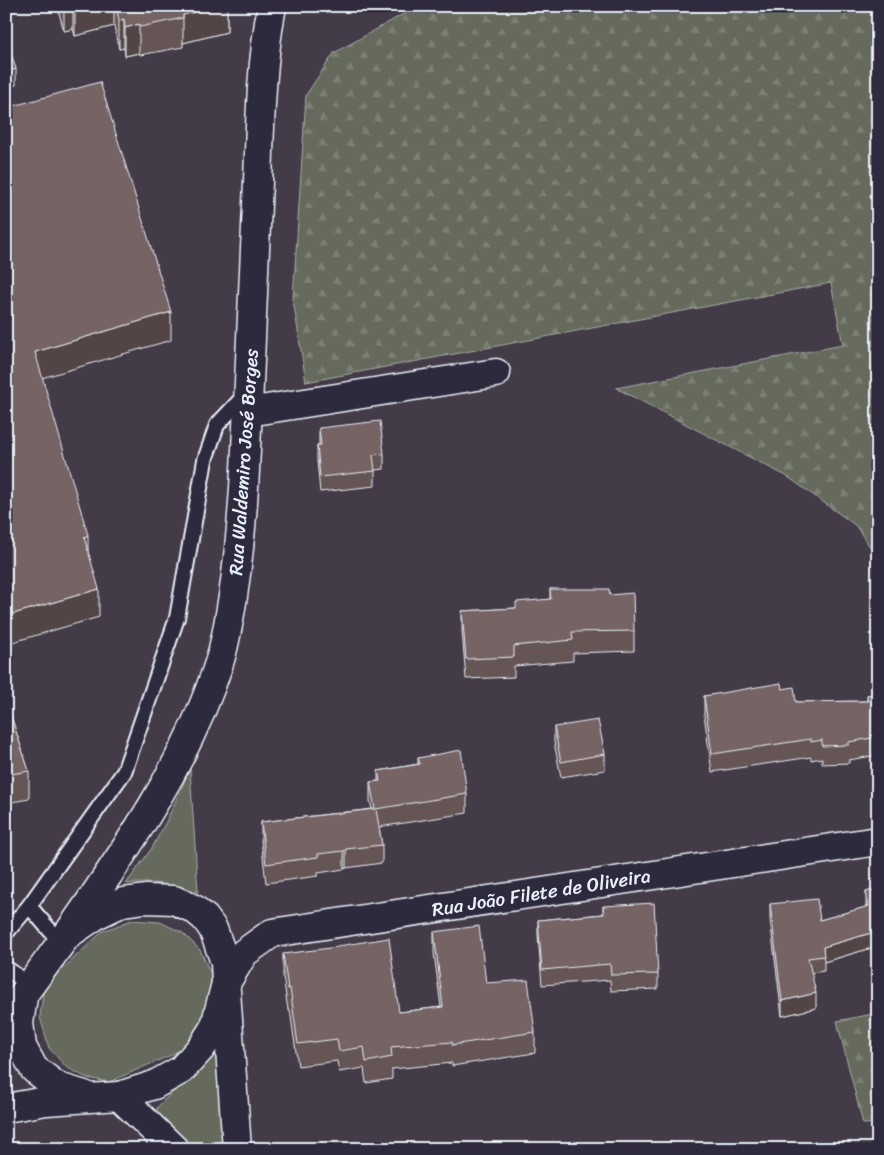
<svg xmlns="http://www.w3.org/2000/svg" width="884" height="1155" viewBox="0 0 884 1155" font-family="Sriracha,sans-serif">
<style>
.green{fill:#656a5c;stroke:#a6aeaa}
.forest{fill:url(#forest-firs);stroke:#a6aeaa}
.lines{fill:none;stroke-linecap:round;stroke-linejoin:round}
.service-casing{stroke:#e8f1f8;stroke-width:18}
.minor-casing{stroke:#e8f1f8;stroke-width:31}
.secondary-casing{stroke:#e8f1f8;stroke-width:31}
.primary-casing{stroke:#e8f1f8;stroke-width:31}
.service{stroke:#2f2a3d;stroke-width:14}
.minor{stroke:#2f2a3d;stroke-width:28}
.secondary{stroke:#2f2a3d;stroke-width:28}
.primary{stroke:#2f2a3d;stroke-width:28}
.wall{fill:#655555;stroke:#e8f1f8}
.shaded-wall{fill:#534545;stroke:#e8f1f8}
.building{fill:#766363;stroke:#e8f1f8}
.labels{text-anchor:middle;stroke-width:4;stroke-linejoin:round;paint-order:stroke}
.street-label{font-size:19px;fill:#e8f1f8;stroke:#2f2a3d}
</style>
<defs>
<pattern id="forest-firs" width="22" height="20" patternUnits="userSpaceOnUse" patternTransform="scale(1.25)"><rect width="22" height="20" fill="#656a5c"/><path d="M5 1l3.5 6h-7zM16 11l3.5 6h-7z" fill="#7b8074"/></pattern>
</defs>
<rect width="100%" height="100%" fill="#443b48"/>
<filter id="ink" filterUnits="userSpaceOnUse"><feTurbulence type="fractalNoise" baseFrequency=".02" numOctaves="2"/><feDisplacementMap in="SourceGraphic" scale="10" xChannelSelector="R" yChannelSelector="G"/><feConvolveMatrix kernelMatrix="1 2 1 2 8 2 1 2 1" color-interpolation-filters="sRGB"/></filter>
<g filter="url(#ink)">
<g class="green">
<path d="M190,769L198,892C175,884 150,881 126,884L152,848L167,820Z"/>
<polygon points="132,920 160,922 183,933 200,950 211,974 212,999 200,1030 187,1045 171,1055 109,1082 87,1078 66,1067 49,1048 40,1017 44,986 103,931"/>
<polygon points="221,1046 228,1149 185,1149 157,1115 157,1108 163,1101 206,1064"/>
</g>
<g class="forest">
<polygon points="418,6 878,6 878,558 855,525 788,477 616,388 843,345 831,283 306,382 293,299 306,95 334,53"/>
<polygon points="878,1013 878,1123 863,1124 837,1021"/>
</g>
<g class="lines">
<g class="service-casing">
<g id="service">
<polyline points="29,906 61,943"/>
<polyline points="6,933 29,906 124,772 177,618 205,460 217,425 247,393"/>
<polyline points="6,968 31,986"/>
</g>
</g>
<g class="minor-casing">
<polyline id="minor" points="248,412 496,373"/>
</g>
<g class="secondary-casing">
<g id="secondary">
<polyline points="226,991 237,1149"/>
<polyline points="119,1096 174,1149"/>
</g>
</g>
<g class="primary-casing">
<g id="primary">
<path d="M67,935C126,850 187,763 219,663C226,642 229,619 233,596C240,548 244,499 246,450C250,361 254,271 258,182C260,125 261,62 272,6"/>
<polyline points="226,983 244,953 272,933 878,841"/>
<polyline points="23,997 19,1023 22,1047 34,1069 58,1087 84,1095"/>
<polyline points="6,1018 67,935 98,914 123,902 145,899 174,900 194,909 205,918 213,929 225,962 226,983 215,1026 202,1047 181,1070 154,1085 119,1096 46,1101 6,1108"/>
</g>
</g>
<use href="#service" class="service"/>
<use href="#minor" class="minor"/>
<use href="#secondary" class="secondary"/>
<use href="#primary" class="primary"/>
</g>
<g class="wall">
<polygon points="57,6 227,6 227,32 183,43 183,47 140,55 139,53 125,56 124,48 119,49 114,26 75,36 73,29 64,31"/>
<polygon points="319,428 384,454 384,469 375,470 375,486 320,492 317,461 317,445 319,445"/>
<polygon points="550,589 610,595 634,631 634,651 573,653 573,661 514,666 514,677 466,679 462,631 462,611 516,608 550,599"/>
<polygon points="878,664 878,755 849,760 849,763 822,764 822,758 811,760 811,757 712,772 704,714 704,696 782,689 796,702 867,701 867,695 875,694 874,665"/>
<polygon points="6,701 29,771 29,799 6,803"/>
<polygon points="554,727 605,754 605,770 561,777 554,742"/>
<polygon points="418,758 467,794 467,813 379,827 382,845 382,863 346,868 344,869 318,873 318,876 266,883 261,840 261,822 372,809 370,801 370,782 378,781 378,771 418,764"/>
<polygon points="878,889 878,946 824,962 824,971 811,973 816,1008 782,1016 770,919 770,904 820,920 866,907 866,892"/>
<polygon points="603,906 658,974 658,989 611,991 610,980 542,985 538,935 538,920 603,914"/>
<polygon points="434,932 535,1032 535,1053 452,1066 452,1063 392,1069 392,1079 366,1083 364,1068 339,1072 337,1061 298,1066 290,1010 288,1010 283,976 283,954 399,1012 441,1007 434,953"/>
</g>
<g class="shaded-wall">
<polygon points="64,6 73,6 73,29 64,31"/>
<polygon points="81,6 114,6 114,26 75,36 75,8"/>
<polygon points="217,6 227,6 227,32 183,43 183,15"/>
<polygon points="124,19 124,48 119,49 119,21"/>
<polygon points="139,24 139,53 125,56 125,28"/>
<polygon points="16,69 16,85 6,87 6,72"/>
<polygon points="171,312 171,340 35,380 35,352"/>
<polygon points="88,535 88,563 84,537"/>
<polygon points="99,589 99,617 6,644 6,616"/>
<polygon points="346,849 346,868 344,869 344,851"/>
<polygon points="878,931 878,946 824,962 823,947"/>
<polygon points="816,993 816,1008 782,1016 782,1001"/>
</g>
<g class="building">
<polygon points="116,6 217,6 183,15 183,18 140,27 139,24 125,28 124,19 119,21"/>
<polygon points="6,36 16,69 6,72"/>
<polygon points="100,82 171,312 35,352 88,535 84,537 99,589 6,616 6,108"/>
<polygon points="380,421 384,454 373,455 375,471 320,477 317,445 321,445 319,428"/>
<polygon points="550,589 609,589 610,595 633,593 634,631 572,632 573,640 514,646 514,657 466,659 462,611 516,608 516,602 551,599"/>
<polygon points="878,664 878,737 849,742 849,745 822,746 822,740 811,742 811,739 712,754 704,696 781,683 782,689 794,687 796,702 868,701 867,695 876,694 874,665"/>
<polygon points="6,701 29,771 6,775"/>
<polygon points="598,720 605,754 561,762 554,727"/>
<polygon points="461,750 467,794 376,809 382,845 346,849 344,851 318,854 318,857 266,864 261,822 375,809 370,782 380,781 378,771 420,764 418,758"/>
<polygon points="878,889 878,931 823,947 824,956 808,958 816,993 782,1001 770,904 817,899 820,920 869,906 866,892"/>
<polygon points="654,903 658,974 611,975 610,964 542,970 538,920 604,914 603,906"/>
<polygon points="479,926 486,983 528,980 535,1032 452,1045 452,1042 391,1047 392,1057 366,1062 364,1047 339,1051 337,1039 298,1044 290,988 288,989 283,954 338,947 338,946 389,938 399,1012 443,1007 434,932"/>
</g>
</g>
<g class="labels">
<g class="street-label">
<text transform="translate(243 462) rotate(-86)" y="7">Rua Waldemiro José Borges</text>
<text transform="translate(541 892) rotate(-9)" y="7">Rua João Filete de Oliveira</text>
</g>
</g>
<rect width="884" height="1155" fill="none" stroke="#2f2a3d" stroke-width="25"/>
<rect x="12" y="12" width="859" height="1130" fill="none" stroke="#e8f1f8" stroke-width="2" filter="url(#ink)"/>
</svg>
